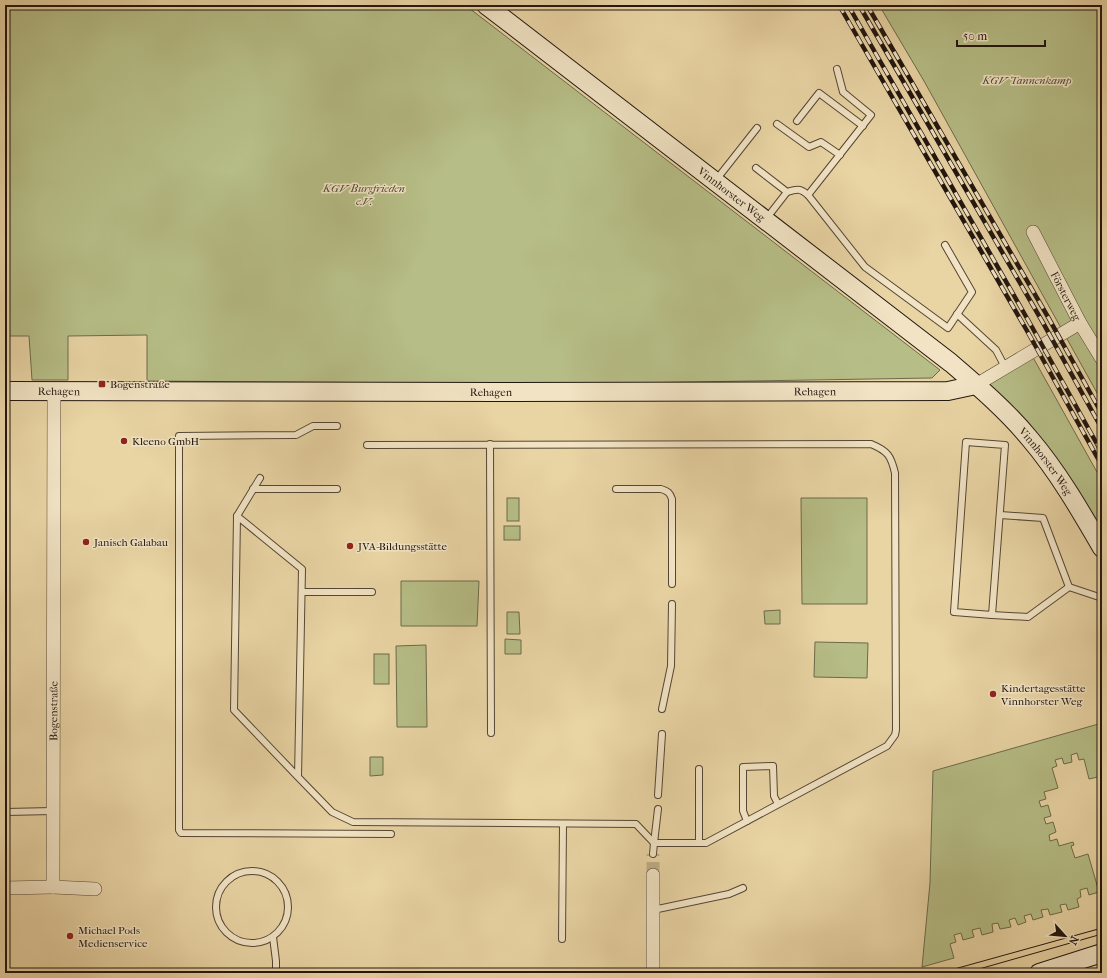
<svg xmlns="http://www.w3.org/2000/svg" width="1107" height="978" viewBox="0 0 1107 978" font-family="'IM FELL French Canon',serif">
<style>
.green{fill:#b6bd86;stroke:#6c6a4a}
.lines{fill:none;stroke-linecap:round;stroke-linejoin:round}
.street-tunnel{stroke:#c1ae86;stroke-width:13;stroke-dasharray:13 6;stroke-linecap:butt}
.lane-casing{stroke:#544634;stroke-width:8}
.street-casing{stroke:#544634;stroke-width:14}
.secondary-casing{stroke:#22160f;stroke-width:20}
.lane{stroke:#f1e3c4;stroke-width:6}
.street{stroke:#f1e3c4;stroke-width:13}
.secondary{stroke:#f1e3c4;stroke-width:18}
.tram{stroke:#22160f;stroke-width:1}
.rail-casing{stroke:#22160f;stroke-width:4.5}
.rail{stroke:#f1e3c4;stroke-width:3;stroke-dasharray:9;stroke-linecap:butt}
.poi-dot{fill:#8f2418;stroke:#f1e3c4;stroke-width:1.5}
.labels{text-anchor:middle;stroke-width:3;stroke-linejoin:round;paint-order:stroke}
.park-label{font-size:11px;font-style:italic;fill:#4e4833;stroke:#f1e3c4}
.street-label{font-size:11px;fill:#22160f;stroke:#f1e3c4}
.poi-label{font-size:11px;fill:#22160f;stroke:#f1e3c4;text-anchor:start}
</style>
<rect width="100%" height="100%" fill="#e9d4a4"/>
<filter id="stains"><feTurbulence type="fractalNoise" baseFrequency=".005" numOctaves="4"/><feColorMatrix values="0 0 0 0 .2 0 0 0 0 .09 0 0 0 0 .02 0 0 0 .5 -.17"/></filter>
<radialGradient id="worn" r=".72"><stop offset=".6" stop-color="#630" stop-opacity="0"/><stop offset="1" stop-color="#630" stop-opacity=".3"/></radialGradient>
<g class="green">
<polygon points="5,5 465,5 940,370 932,378 569,384 147,381 147,335 68,336 68,380 32,380 29,336 5,336"/>
<polygon points="879,5 1102,5 1102,402 924,81"/>
<polygon points="1030,352 1102,481 1102,548 1089,525 976,385"/>
<rect x="507" y="498" width="12" height="23"/>
<polygon points="867,498 867,604 802,604 801,498"/>
<rect x="504" y="526" width="16" height="14"/>
<polygon points="401,581 479,581 477,626 401,626"/>
<polygon points="780,610 780,624 765,624 764,611"/>
<polygon points="507,612 519,612 520,634 507,634"/>
<polygon points="505,639 521,640 521,654 505,654"/>
<polygon points="815,642 868,643 867,678 814,677"/>
<polygon points="426,645 427,727 397,727 396,646"/>
<rect x="374" y="654" width="15" height="30"/>
<polygon points="1102,723 1102,776 1089,779 1084,759 1079,760 1077,753 1071,755 1072,762 1064,764 1062,758 1055,760 1057,766 1052,768 1058,788 1044,792 1046,799 1039,801 1041,807 1048,805 1051,816 1044,818 1046,824 1053,822 1056,832 1049,835 1050,841 1057,839 1059,846 1073,842 1074,845 1071,846 1075,858 1088,854 1099,892 1089,895 1087,888 1080,890 1081,897 1077,899 1079,907 1068,910 1066,904 1060,905 1062,912 1050,915 1048,909 1041,910 1043,917 1033,920 1031,914 1024,916 1026,922 1018,925 1015,918 1009,920 1011,927 1000,929 998,923 992,924 993,932 982,935 980,928 972,930 974,937 963,940 961,933 954,935 956,942 950,944 954,958 922,967 930,883 933,771"/>
<polygon points="370,757 383,757 383,775 370,776"/>
</g>
<g class="lines">
<polyline class="street-tunnel" points="653,875 653,854"/>
<g class="lane-casing">
<g id="lane">
<polyline points="797,121 819,93 863,126"/>
<polyline points="777,124 809,147 821,142 840,155"/>
<polyline points="756,168 787,192 766,219"/>
<polyline points="716,180 757,128"/>
<path d="M787,192C797,189 800,188 808,195L865,267L948,328L972,292L945,245"/>
<polyline points="808,195 871,115 843,92 837,69"/>
<polyline points="957,314 996,350 1005,367"/>
<polyline points="337,426 313,426 296,435 179,436 179,830 181,833 391,834"/>
<polygon points="966,442 1005,445 992,615 954,612"/>
<polyline points="490,444 491,733"/>
<path d="M367,445L871,444C888,451 891,456 895,473L896,730L895,735L887,746L706,843H654L653,854"/>
<polyline points="253,489 337,489"/>
<path d="M616,489H661C668,491 670,493 672,499V584"/>
<polyline points="1000,515 1043,518 1069,587"/>
<polyline points="237,516 260,478"/>
<polyline points="1069,587 1102,598"/>
<polyline points="302,592 372,592"/>
<polyline points="992,615 1028,617 1069,587"/>
<polyline points="662,709 671,666 672,604"/>
<polyline points="5,766 6,812 53,811"/>
<polyline points="298,777 234,710 237,516 302,569 298,777 332,812 353,822 636,824 654,843"/>
<polyline points="658,795 662,734"/>
<polyline points="747,821 743,811 743,767 773,766 774,796 778,804"/>
<polyline points="654,843 658,809"/>
<polyline points="699,843 699,769"/>
<circle cx="252" cy="907" r="36"/>
<polyline points="653,910 729,894 743,888"/>
<polyline points="273,937 276,961 276,973"/>
<polyline points="562,939 563,824"/>
</g>
</g>
<g class="street-casing">
<g id="street">
<path id="s1" d="M1033,232L1080,323L1102,359"/>
<polyline points="976,385 1080,323"/>
<polyline points="653,875 653,973"/>
<polyline points="53,887 95,889"/>
<path id="s2" d="M5,888L53,887L54,391"/>
</g>
</g>
<g class="secondary-casing">
<g id="secondary">
<path id="s3" d="M486,5L951,363C979,387 1007,411 1030,439C1058,472 1080,510 1102,548"/>
<path id="s4" d="M5,391L501,392L948,391L976,385"/>
<polyline points="1039,973 1102,953"/>
</g>
</g>
<use href="#lane" class="lane"/>
<use href="#street" class="street"/>
<use href="#secondary" class="secondary"/>
<g class="tram">
<polyline points="940,973 1102,928"/>
<polyline points="965,973 1102,934"/>
</g>
<g class="rail-casing">
<g id="rail">
<polyline points="839,5 1026,329 1102,466"/>
<polyline points="848,5 1032,327 1102,453"/>
<polyline points="859,5 1042,321 1102,429"/>
<polyline points="867,5 1048,317 1102,414"/>
</g>
</g>
<use href="#rail" class="rail"/>
</g>
<g class="poi-dot">
<rect x="98" y="380" width="8" height="8" rx="2"/>
<circle cx="124" cy="441" r="4"/>
<circle cx="86" cy="542" r="4"/>
<circle cx="350" cy="546" r="4"/>
<circle cx="993" cy="694" r="4"/>
<circle cx="70" cy="936" r="4"/>
</g>
<g class="labels">
<g class="park-label">
<text x="1027" y="84">KGV Tannenkamp</text>
<text x="364" y="192">KGV Burgfrieden<tspan x="364" dy="13">e.V.</tspan></text>
</g>
<g class="street-label">
<text dy="4" stroke="none"><textPath href="#s3" startOffset="310">Vinnhorster Weg</textPath></text>
<text dy="4" stroke="none"><textPath href="#s1" startOffset="72">Försterweg</textPath></text>
<text dy="4" stroke="none"><textPath href="#s4" startOffset="54">Rehagen</textPath></text>
<text dy="4" stroke="none"><textPath href="#s4" startOffset="486">Rehagen</textPath></text>
<text dy="4" stroke="none"><textPath href="#s4" startOffset="810">Rehagen</textPath></text>
<text dy="4" stroke="none"><textPath href="#s3" startOffset="724">Vinnhorster Weg</textPath></text>
<text dy="4" stroke="none"><textPath href="#s2" startOffset="224">Bogenstraße</textPath></text>
</g>
<g class="poi-label">
<text x="110" y="388">Bogenstraße</text>
<text x="132" y="445">Kleeno GmbH</text>
<text x="94" y="546">Janisch Galabau</text>
<text x="358" y="550">JVA-Bildungsstätte</text>
<text x="1001" y="692">Kindertagesstätte<tspan x="1001" dy="13">Vinnhorster Weg</tspan></text>
<text x="78" y="934">Michael Pods<tspan x="78" dy="13">Medienservice</tspan></text>
</g>
</g>
<rect width="1107" height="978" fill="none" stroke="#e9d4a4" stroke-width="20"/>
<rect x="6" y="6" width="1095" height="966" fill="none" stroke="#22160f" stroke-width="2"/>
<rect x="10" y="10" width="1087" height="958" fill="none" stroke="#22160f"/>
<g transform="translate(1065 936) rotate(117)" stroke="#f1e3c4" stroke-width="3" paint-order="stroke">
<path d="M0-3L7 15L0 10L-7 15Z" fill="#22160f"/>
<text y="-6" font-size="11" font-weight="bold" text-anchor="middle" fill="#22160f">N</text>
</g>
<path d="M957 40v6h88v-6" fill="none" stroke="#22160f" stroke-width="2"/>
<text x="963" y="40" font-size="12" fill="#22160f" stroke="#f1e3c4" stroke-width="3" paint-order="stroke">50 m</text>
<rect width="100%" height="100%" filter="url(#stains)"/>
<rect width="100%" height="100%" fill="url(#worn)"/>
</svg>
